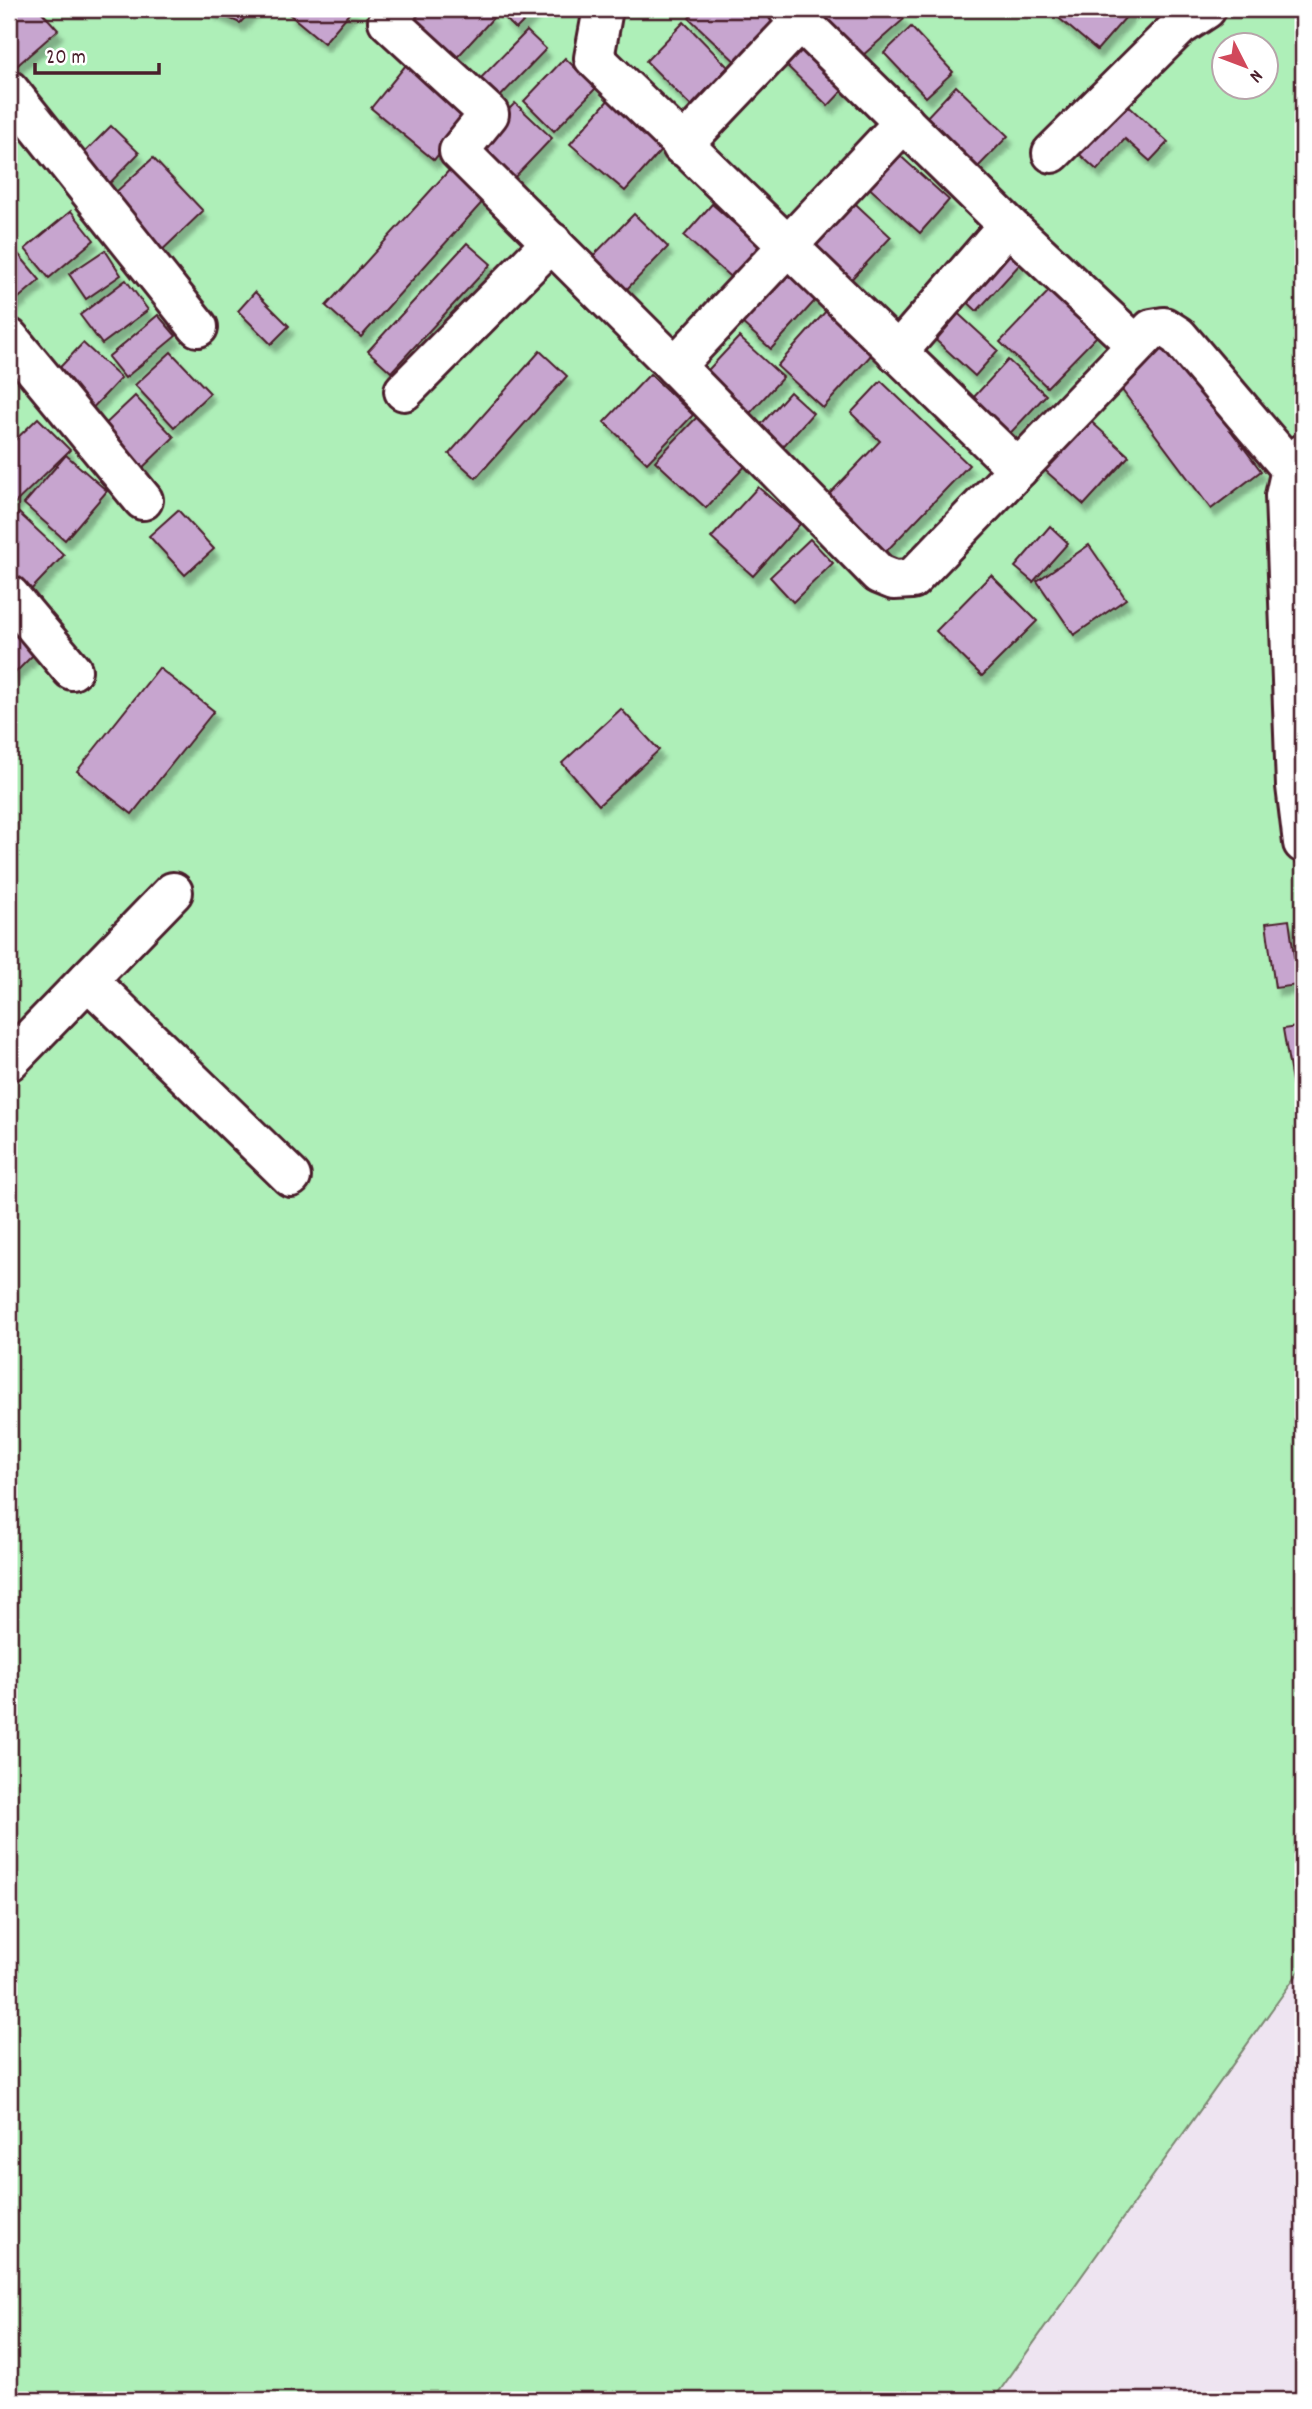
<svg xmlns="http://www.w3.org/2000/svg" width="1312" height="2409" viewBox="0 0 1312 2409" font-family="Dekko,sans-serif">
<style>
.green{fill:#aeefb8;stroke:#7c8772;stroke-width:2;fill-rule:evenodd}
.building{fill:#c7a5cf;stroke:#4a1f2b;stroke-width:2;filter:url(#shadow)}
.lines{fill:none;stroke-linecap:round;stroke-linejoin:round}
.minor-casing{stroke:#4a1f2b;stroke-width:44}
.minor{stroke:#fff;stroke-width:38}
</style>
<defs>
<filter id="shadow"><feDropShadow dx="4.5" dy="8" stdDeviation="2" flood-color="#0004"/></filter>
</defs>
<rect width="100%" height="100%" fill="#eee4f1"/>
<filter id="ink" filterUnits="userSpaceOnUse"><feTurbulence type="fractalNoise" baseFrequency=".0143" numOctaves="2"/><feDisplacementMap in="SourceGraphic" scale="14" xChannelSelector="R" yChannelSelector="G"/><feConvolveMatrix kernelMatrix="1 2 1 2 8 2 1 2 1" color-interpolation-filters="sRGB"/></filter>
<g filter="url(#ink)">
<path class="green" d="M9,9H1303V1966L993,2400H9ZM1224,46H1266V88H1224Z"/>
<g class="building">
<polygon points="9,9 39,9 58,30 12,70 9,66"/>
<polygon points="211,9 253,9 240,23 210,10"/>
<polygon points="293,9 353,9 324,43 289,14"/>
<polygon points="421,9 483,9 493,18 451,64 407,24"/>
<polygon points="510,9 536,9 516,29 503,16"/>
<polygon points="698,9 780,9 787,15 739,65 689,18"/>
<polygon points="805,9 894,9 904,19 854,63"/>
<polygon points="1048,9 1133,9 1097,50"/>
<polygon points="684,22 728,67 691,106 646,61"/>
<polygon points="911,27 953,72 926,97 884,53"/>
<polygon points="527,31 546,49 494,103 475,84"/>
<polygon points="794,37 846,87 828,106 776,55"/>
<polygon points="565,58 596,88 554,131 524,101"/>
<polygon points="410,60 473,112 434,160 371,108"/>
<polygon points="956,86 1008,136 975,170 924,120"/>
<polygon points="610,98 665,146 625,191 570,144"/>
<polygon points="1123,101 1168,142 1150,161 1125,139 1097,170 1077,152"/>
<polygon points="515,103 552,138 511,181 474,146"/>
<polygon points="111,126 139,153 102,191 73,164"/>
<polygon points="896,152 949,200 920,233 866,185"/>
<polygon points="153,158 203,211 155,257 104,203"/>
<polygon points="452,167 486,198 361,337 326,306"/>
<polygon points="844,193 891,237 844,287 797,243"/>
<polygon points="712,204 764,250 736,282 684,236"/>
<polygon points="71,211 94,240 49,278 25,249"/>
<polygon points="634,214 668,247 620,296 586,263"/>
<polygon points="9,243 40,280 9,306"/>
<polygon points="467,243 491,264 391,372 368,351"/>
<polygon points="1005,248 1021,263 977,311 961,296"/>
<polygon points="105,250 121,275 86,299 69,274"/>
<polygon points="781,256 822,293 771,349 730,312"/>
<polygon points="126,280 148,310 102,344 80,315"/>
<polygon points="1050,290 1097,336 1047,387 1000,342"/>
<polygon points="255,292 289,326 271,344 238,311"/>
<polygon points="951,307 998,350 975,376 927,332"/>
<polygon points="826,311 873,353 823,408 777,366"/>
<polygon points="158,315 176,336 125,378 108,357"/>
<polygon points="739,337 783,377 741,423 697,382"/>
<polygon points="1163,340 1261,471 1211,509 1113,378"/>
<polygon points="83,343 121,378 86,415 49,379"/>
<polygon points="540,351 567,376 476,478 449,454"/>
<polygon points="171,352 210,393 174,427 135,385"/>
<polygon points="1008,360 1046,395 999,445 962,410"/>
<polygon points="650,374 693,415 647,463 604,422"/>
<polygon points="881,381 969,465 877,561 819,505 880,441 851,413"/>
<polygon points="790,392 813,413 771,460 748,439"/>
<polygon points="135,396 174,437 137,473 97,432"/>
<polygon points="699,415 749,462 706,508 655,461"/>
<polygon points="1085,416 1129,456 1084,505 1039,465"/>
<polygon points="38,418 70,450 9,509 9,446"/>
<polygon points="66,455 107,491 65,540 24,504"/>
<polygon points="758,487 800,524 753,576 711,538"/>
<polygon points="178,510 214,549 185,575 149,536"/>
<polygon points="19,513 64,555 26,595 9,580 9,524"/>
<polygon points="1050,526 1068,543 1033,582 1015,567"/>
<polygon points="810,539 833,563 793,602 770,577"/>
<polygon points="1089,545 1126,599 1074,635 1037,581"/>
<polygon points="991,575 1037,621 982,676 936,631"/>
<polygon points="17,634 35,653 9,679 9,642"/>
<polygon points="159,668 214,711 132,814 77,771"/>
<polygon points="621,709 659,750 599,805 562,763"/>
<polygon points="1289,920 1298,985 1275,988 1266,923"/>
<polygon points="1303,1026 1303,1103 1296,1104 1283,1029"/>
</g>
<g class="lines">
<g class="minor-casing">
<g id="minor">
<polyline points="398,9 388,21 489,114 459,151 675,366"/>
<polyline points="603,9 594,58 1018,469 1152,329 1164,327 1178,336 1291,469"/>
<polyline points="788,9 1008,225 1136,345"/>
<polyline points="9,90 198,327"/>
<polyline points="904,122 675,366 879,574 894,580 912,579 1018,469"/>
<polyline points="682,146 801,21"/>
<polyline points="1052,153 1180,26 1206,9"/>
<polyline points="9,338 143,500"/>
<polyline points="897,353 1008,225"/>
<polyline points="404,391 552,242"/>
<polyline points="1303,454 1291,469 1285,496 1296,786 1303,843"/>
<polyline points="9,595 72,670"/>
<polyline points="88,980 291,1177"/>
<polyline points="9,1061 173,892"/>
</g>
</g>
<use href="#minor" class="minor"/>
</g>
</g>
<rect width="1312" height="2409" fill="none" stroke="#fff" stroke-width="35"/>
<rect x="18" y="18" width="1277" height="2374" fill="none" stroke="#4a1f2b" stroke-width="2.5" filter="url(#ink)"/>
<g transform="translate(1245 66) rotate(132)"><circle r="33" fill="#ffffff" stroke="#b7a5aa" stroke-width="2"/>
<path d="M0-5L12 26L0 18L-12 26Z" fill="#d1495b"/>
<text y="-10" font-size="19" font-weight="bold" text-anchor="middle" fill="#4a1f2b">N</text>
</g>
<path d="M35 63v10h124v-10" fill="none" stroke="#4a1f2b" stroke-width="3.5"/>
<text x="46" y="63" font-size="21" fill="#4a1f2b" stroke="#ffffff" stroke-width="5" paint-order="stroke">20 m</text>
</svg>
